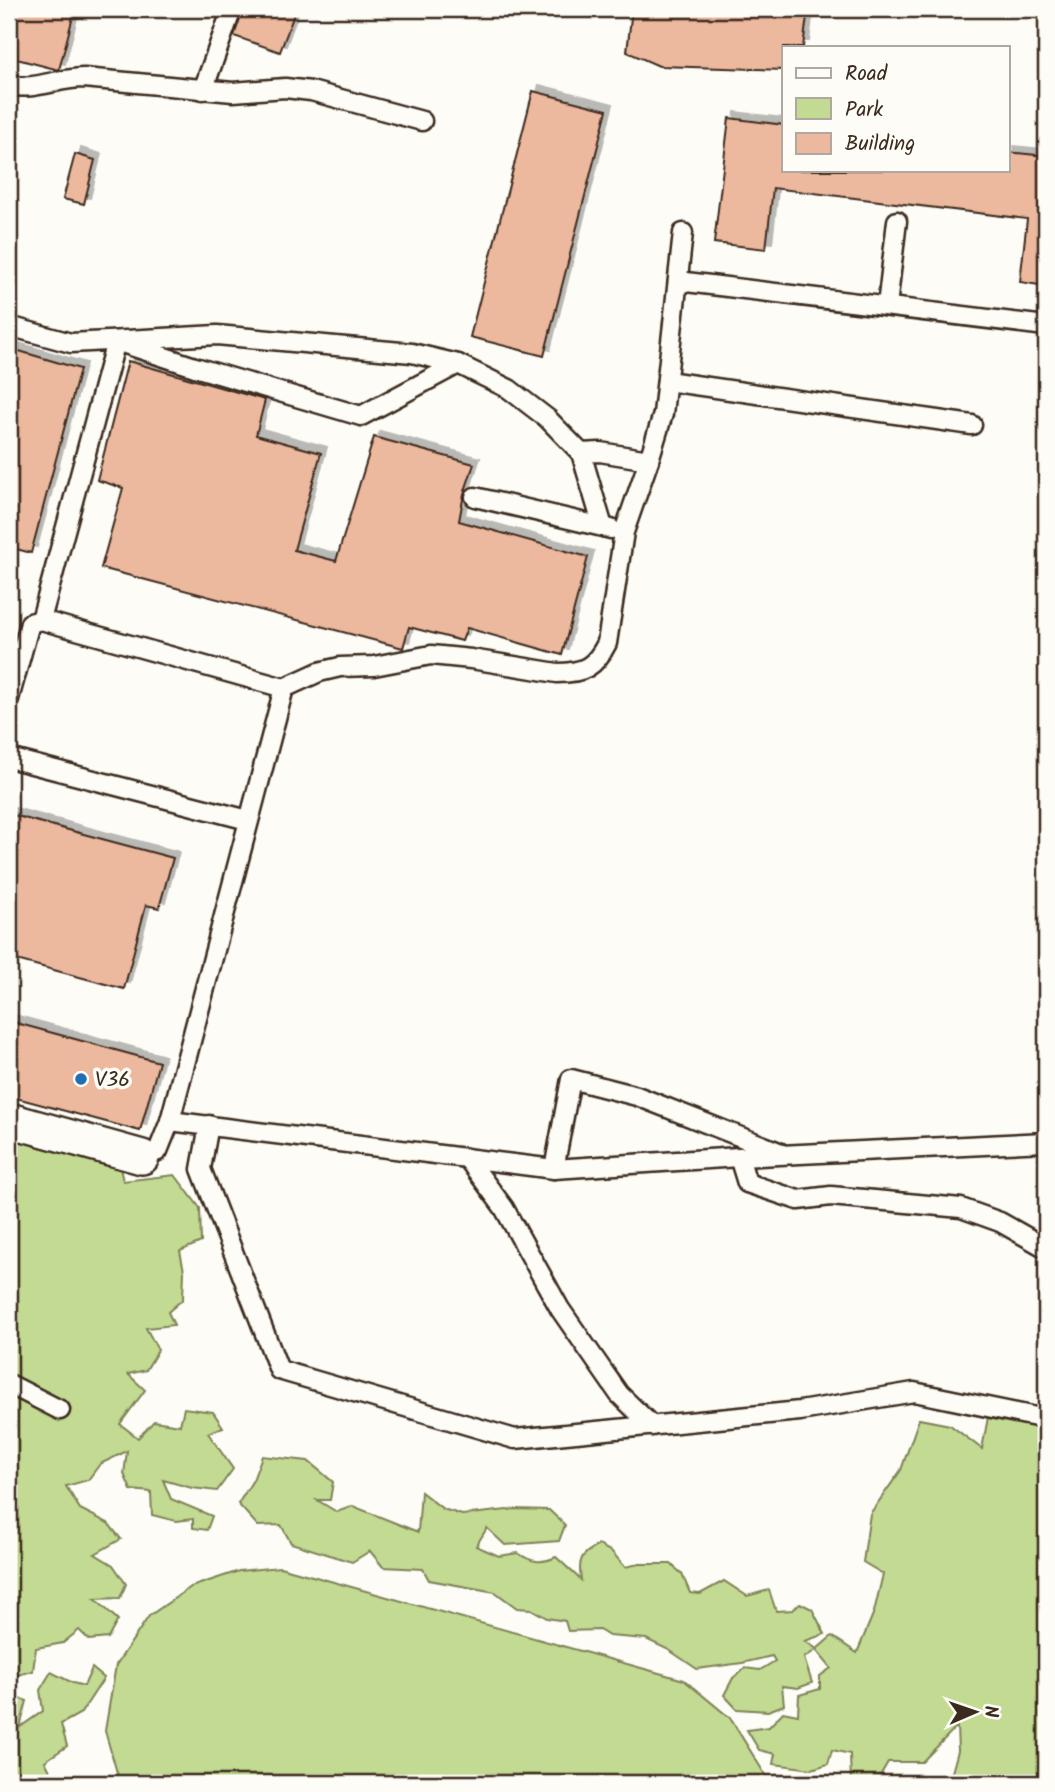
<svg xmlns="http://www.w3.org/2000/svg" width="1055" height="1792" viewBox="0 0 1055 1792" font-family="Kalam,sans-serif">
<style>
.green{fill:#c2da91;stroke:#7e8258;stroke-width:2}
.building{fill:#ecb89e;stroke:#3b2a1e;stroke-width:2;filter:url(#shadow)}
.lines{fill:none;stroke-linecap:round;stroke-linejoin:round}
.service-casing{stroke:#3b2a1e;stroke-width:23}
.minor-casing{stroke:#3b2a1e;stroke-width:38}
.service{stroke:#fdfcf7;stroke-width:18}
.minor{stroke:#fdfcf7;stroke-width:33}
.poi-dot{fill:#1f6fb2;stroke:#fdfcf7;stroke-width:2.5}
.labels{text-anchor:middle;stroke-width:7;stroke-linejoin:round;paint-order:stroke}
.poi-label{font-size:21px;fill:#3b2a1e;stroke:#fdfcf7;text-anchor:start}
</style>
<defs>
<filter id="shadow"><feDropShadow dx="6" dy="-6" stdDeviation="0" flood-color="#0004"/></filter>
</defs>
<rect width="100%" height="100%" fill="#fdfcf7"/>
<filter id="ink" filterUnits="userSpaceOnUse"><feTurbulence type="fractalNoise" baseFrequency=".0143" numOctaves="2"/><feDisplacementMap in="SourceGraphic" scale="14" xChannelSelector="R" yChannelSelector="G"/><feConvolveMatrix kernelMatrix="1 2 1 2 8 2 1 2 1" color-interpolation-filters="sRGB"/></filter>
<g filter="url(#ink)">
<g class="green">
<polygon points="9,1126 119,1164 123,1181 175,1175 200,1208 201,1242 180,1251 184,1271 183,1299 168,1312 174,1325 146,1328 158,1350 146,1370 128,1374 145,1390 120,1424 138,1438 154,1421 180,1425 184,1408 213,1412 223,1427 208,1433 233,1469 217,1491 192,1488 163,1480 171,1499 212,1516 207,1530 193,1528 193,1519 176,1521 152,1515 151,1492 131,1490 124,1474 127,1451 100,1464 88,1480 66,1486 80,1509 108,1523 121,1539 95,1554 113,1565 126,1584 120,1598 95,1599 118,1620 108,1638 89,1640 79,1630 63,1643 36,1648 33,1671 17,1675 9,1664"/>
<path d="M989,1412L1046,1425V1783H949L958,1751L957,1726L922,1762H888L877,1781L851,1783L850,1754L832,1750L828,1764L812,1769L773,1764L775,1754L759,1750L747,1730L769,1727L783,1712L798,1715L799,1695L820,1689V1676L831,1668L816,1650L804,1658L812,1683L798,1688L782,1686L784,1705L768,1711L737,1709L724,1695L733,1678L745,1668L760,1670L775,1661L772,1656L742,1663L697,1669L669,1650L646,1639L609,1636L599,1630L568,1631L565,1621L547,1618L531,1609L517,1608L495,1592L429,1580L423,1569L383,1567L370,1551L352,1562L291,1543L281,1525L258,1526L238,1504L253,1480L262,1456L308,1461L333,1482L330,1500H317L337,1512L353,1506L418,1532L421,1492L443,1509L462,1515L516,1509L549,1510L565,1525L559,1541L505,1545L487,1528L476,1546L499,1556L518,1553C531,1562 541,1564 556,1557L581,1580C578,1561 580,1554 599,1545L612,1552L625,1567L639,1564H671L682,1574L690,1593L700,1594L724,1581L747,1596L769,1590L776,1611L793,1610L800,1603L812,1609L825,1634L805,1641L817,1649L832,1636L857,1653L874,1612L883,1574L863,1562L870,1514L901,1470L919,1419L950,1425L982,1449Z"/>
<polygon points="280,1567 684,1680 730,1718 766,1776 805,1774 817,1783 120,1783 105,1731 116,1665 149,1616 191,1587 239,1571"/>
<polygon points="92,1668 104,1678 81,1713 61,1724 67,1746 45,1761 53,1777 52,1783 9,1783 9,1695 27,1701 20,1727 43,1711 40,1690 51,1672 73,1683 84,1686"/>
</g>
<g class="building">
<polygon points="9,9 75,9 59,70 9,57"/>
<polygon points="243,9 296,9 280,52 234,36"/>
<polygon points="632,9 808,9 803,47 784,47 784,70 659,66 627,52"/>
<polygon points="533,91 607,110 544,356 470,337"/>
<polygon points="729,118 784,125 784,170 1008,170 1008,152 1046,156 1046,286 1020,282 1027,219 773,188 766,249 714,243"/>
<polygon points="75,154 95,160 84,204 63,199"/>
<polygon points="9,348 80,369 31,553 9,547"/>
<polygon points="128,361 265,400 256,435 321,453 294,550 336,561 374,437 474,464 464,494 459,521 588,557 562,655 467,628 462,641 409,627 403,648 101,568 123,488 97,480"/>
<polygon points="9,814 173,858 159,908 146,905 124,989 9,958"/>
<polygon points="9,1021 159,1062 140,1131 9,1096"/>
</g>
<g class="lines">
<g class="service-casing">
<g id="service">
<path d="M9,85C33,91 58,78 84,78L233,92L285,88L311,91L422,121"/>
<polyline points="203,90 232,9"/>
<polyline points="678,281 1046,326"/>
<polyline points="887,306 897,221"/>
<polyline points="9,326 71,343 217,335 412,353 458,364 509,389 548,419 581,453 600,452 649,460 663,414 683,233"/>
<path d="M458,364L361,416L195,367L116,341L41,620L284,688L319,672L340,667L374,666L431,655L471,659L557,673C584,673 595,667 607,643L624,532L649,460"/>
<polyline points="667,381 972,425"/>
<polyline points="581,453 603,527 611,529"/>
<polyline points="475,497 603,527"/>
<polyline points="9,699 30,623 41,620"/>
<polyline points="9,758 248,820"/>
<polyline points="170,1121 554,1169 739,1157 1046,1142"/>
<polyline points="209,1125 201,1169 279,1370 515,1439 800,1411 914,1392 1046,1419"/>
<polyline points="142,1157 158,1151 170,1121 284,688"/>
<polyline points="739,1157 747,1183 798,1200 831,1196 961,1208 1000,1222 1046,1248"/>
<polyline points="467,1158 504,1208 560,1309 619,1394 652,1426"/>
<polyline points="554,1169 571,1079 637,1096 779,1152"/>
<polyline points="9,1384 60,1410"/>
</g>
</g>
<g class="minor-casing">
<polyline id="minor" points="9,1120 142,1157"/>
</g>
<use href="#service" class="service"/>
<use href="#minor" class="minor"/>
</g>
</g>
<circle class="poi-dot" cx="81" cy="1079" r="7"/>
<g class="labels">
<g class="poi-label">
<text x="95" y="1086">V36</text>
</g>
</g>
<rect width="1055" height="1792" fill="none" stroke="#fdfcf7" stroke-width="35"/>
<rect x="18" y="18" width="1020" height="1757" fill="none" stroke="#3b2a1e" stroke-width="2.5" filter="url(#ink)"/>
<rect x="782" y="46" width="228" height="126" fill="#fdfcf7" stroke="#afa8a0" stroke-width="2"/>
<rect x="796" y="68" width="35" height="10" fill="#fdfcf7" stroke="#afa8a0" stroke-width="2"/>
<text x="845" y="80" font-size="21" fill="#3b2a1e">Road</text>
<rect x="796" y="98" width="35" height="21" fill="#c2da91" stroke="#afa8a0" stroke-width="2"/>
<text x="845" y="116" font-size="21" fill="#3b2a1e">Park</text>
<rect x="796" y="133" width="35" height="21" fill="#ecb89e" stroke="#afa8a0" stroke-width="2"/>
<text x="845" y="150" font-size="21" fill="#3b2a1e">Building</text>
<g transform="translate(975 1712) rotate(88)" stroke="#fdfcf7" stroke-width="5" paint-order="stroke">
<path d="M0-5L12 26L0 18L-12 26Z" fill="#3b2a1e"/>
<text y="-10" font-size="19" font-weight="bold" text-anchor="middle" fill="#3b2a1e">N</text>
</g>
</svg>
